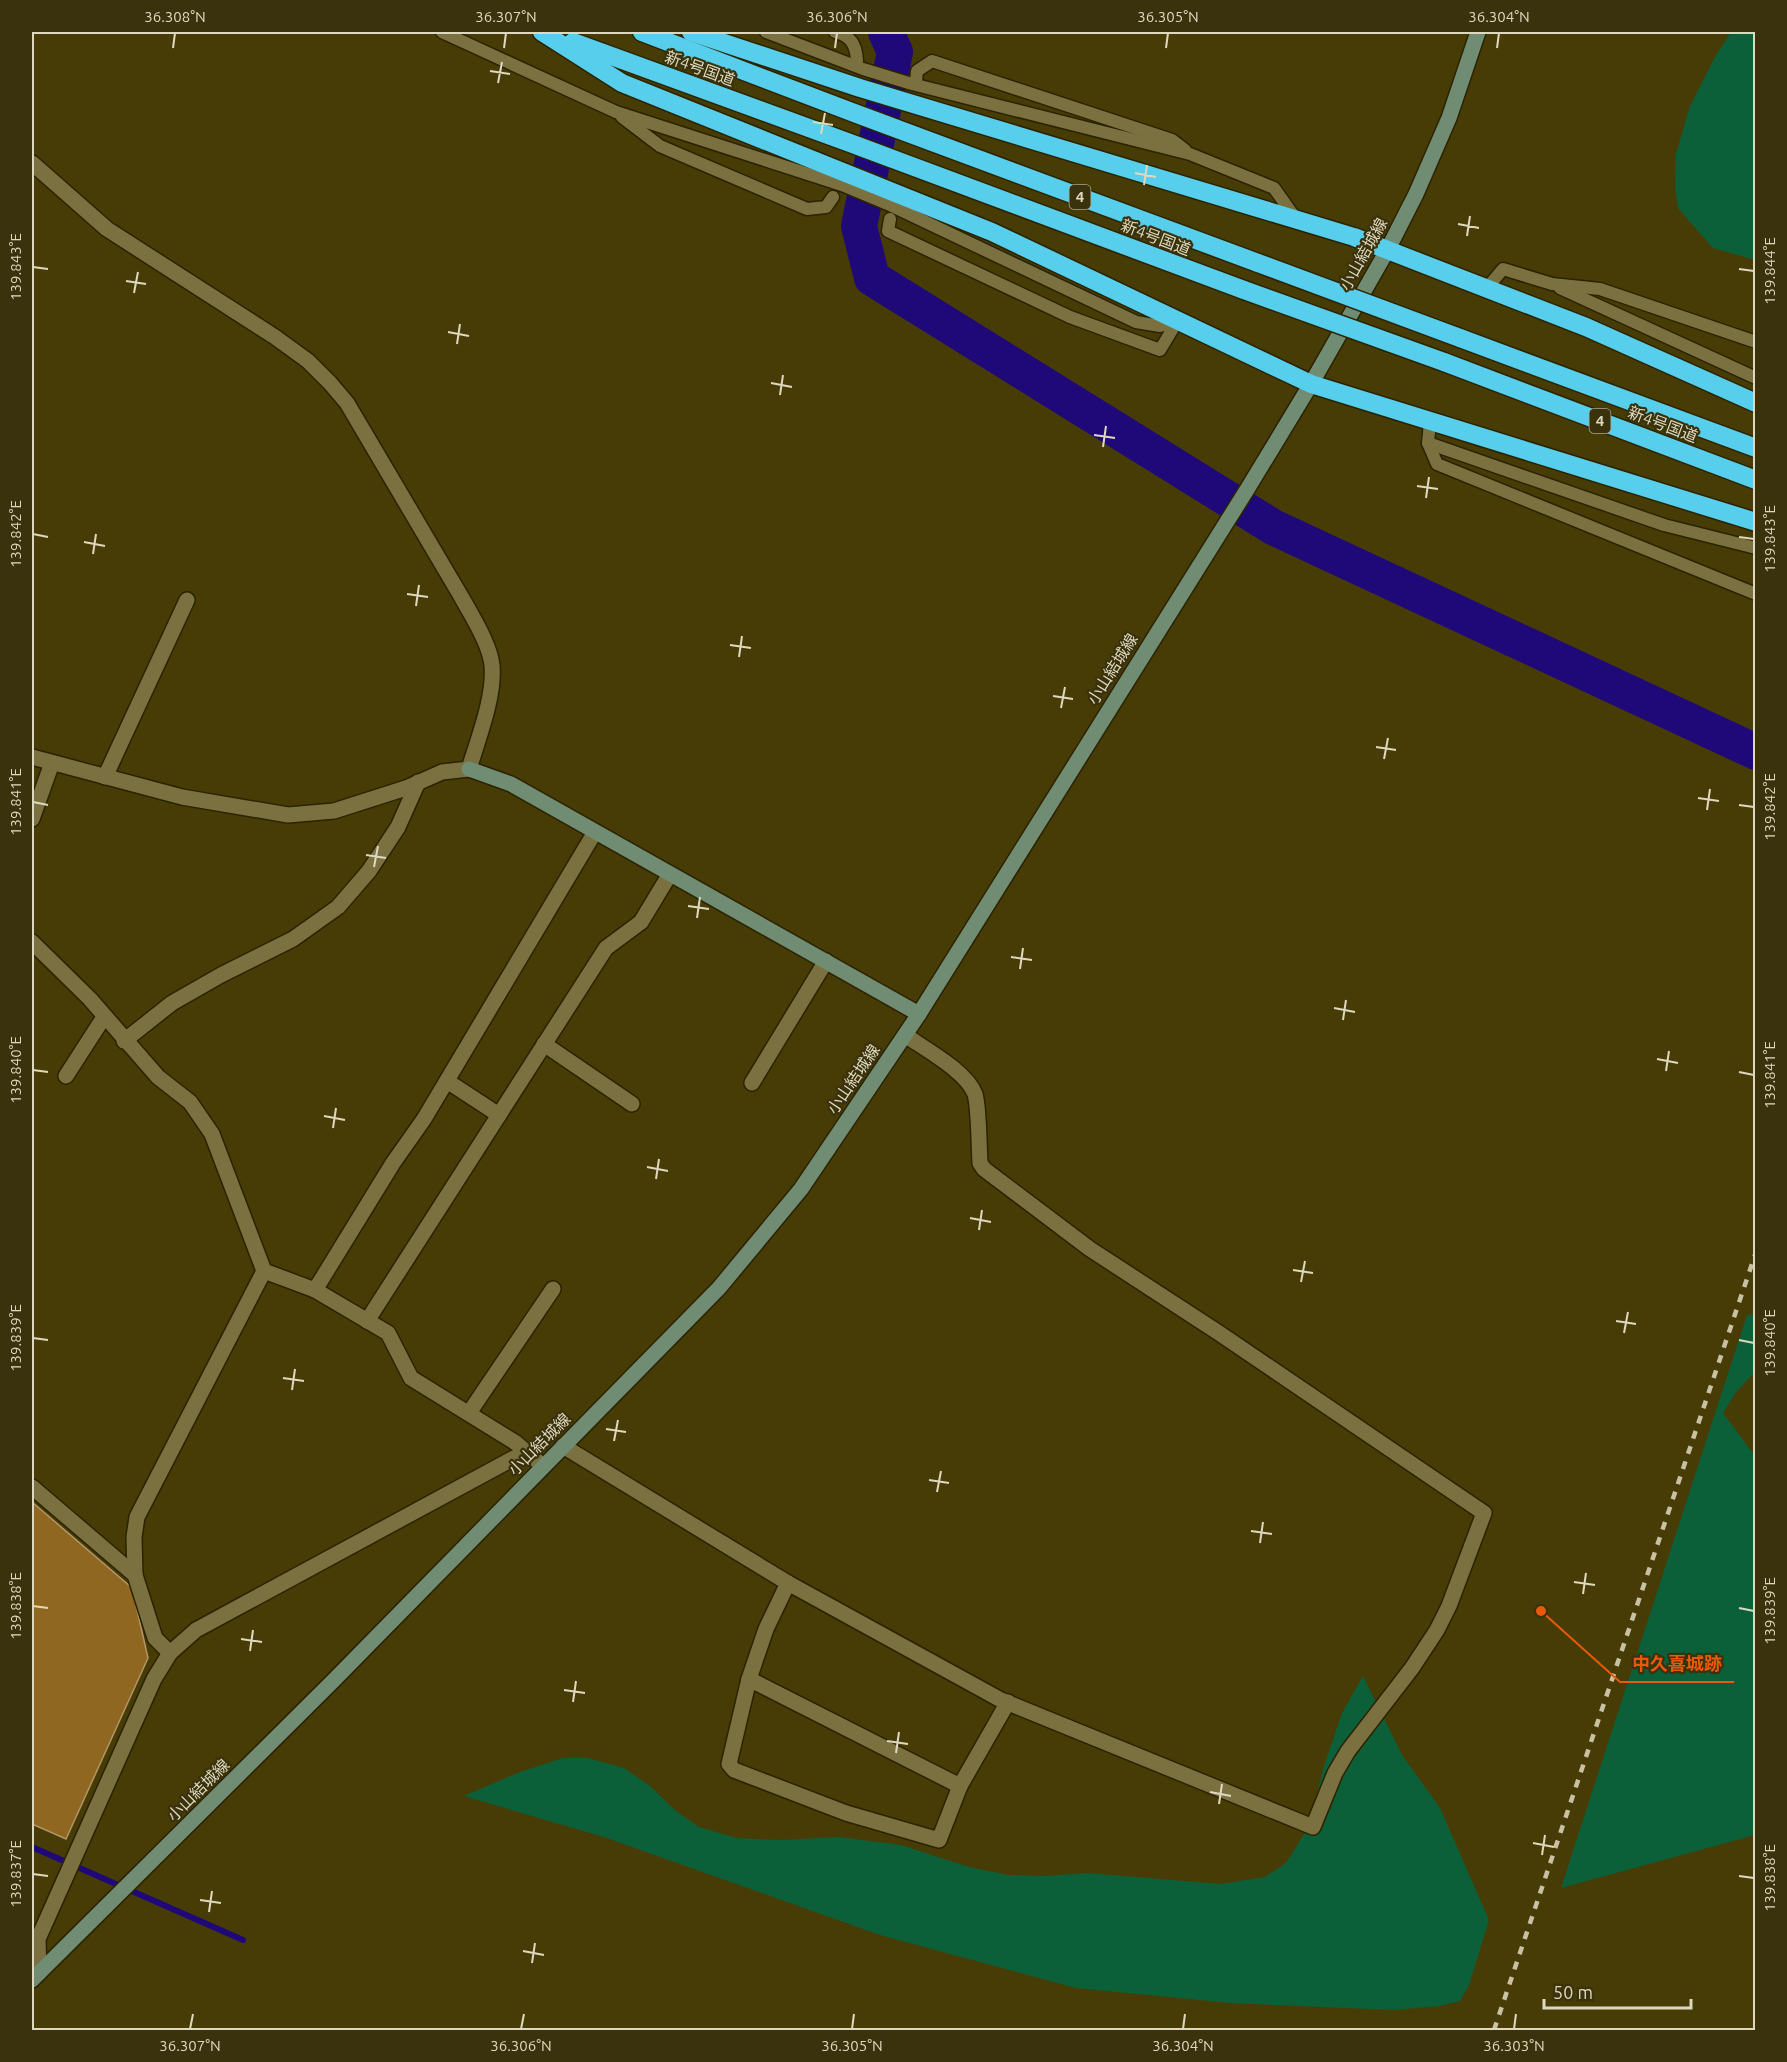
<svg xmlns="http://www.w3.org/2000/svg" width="1787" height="2062" viewBox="0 0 1787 2062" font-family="Ubuntu,'Noto Sans JP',sans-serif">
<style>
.green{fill:#0c6039}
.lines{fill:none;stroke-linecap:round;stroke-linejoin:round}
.stream{stroke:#1f0978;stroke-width:6}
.river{stroke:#1f0978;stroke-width:36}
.building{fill:#906721;stroke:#b29569;stroke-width:1.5}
.lane-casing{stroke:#2b2300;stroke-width:15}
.street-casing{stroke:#2b2300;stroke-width:18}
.secondary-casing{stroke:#2b2300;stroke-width:18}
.highway-casing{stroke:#2b2300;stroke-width:21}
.lane{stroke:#7b703f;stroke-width:12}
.street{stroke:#7b703f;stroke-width:15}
.secondary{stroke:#708c73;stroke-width:15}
.highway{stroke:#57ceeb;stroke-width:18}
.rail{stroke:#c8c1a4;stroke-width:4.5;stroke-dasharray:8 8;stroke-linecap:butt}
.highway-bridge-casing{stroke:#2b2300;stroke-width:21;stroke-linecap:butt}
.highway-bridge{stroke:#57ceeb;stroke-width:18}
.ticks{fill:none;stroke:#ded8bf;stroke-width:2}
.labels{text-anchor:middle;stroke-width:4.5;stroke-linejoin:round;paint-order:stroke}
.shield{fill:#3a320c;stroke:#ada689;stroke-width:1.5}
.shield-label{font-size:15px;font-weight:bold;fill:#ded8bf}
.street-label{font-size:16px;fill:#ded8bf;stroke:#3a320c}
.leader{fill:none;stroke:#e8590c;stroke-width:2}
.callout-dot{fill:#e8590c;stroke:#3a320c;stroke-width:2}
.callout-label{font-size:18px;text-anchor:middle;font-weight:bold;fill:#e8590c;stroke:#3a320c;stroke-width:4.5;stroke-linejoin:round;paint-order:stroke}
.neatline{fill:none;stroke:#ded8bf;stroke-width:2}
.ticks-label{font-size:15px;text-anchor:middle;fill:#ded8bf}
</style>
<rect width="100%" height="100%" fill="#473c06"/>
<g class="green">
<polygon points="1731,32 1755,32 1755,260 1713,248 1678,208 1675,187 1676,154 1690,106 1715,57"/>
<polygon points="1755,1314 1755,1372 1736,1392 1723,1413 1755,1456 1755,1835 1561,1888 1747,1315"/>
<polygon points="1363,1676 1402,1755 1440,1808 1489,1920 1469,1985 1460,2001 1440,2006 1393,2010 1231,2003 1076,1988 880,1935 604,1837 464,1796 520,1772 563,1758 588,1758 624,1768 650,1786 677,1812 699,1827 736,1838 782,1840 839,1837 901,1845 969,1867 1008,1875 1046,1876 1086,1873 1221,1884 1265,1877 1286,1863 1308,1828 1324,1766 1342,1713"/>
</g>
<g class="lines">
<polyline class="stream" points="32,1847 243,1940"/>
<polyline class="river" points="886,32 895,52 859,226 872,278 1273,527 1756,752"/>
</g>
<polygon class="building" points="32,1502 132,1588 148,1658 66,1839 32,1824"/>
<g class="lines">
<g class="lane-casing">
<g id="lane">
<polyline points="442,32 616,112 842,185 890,205 1136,322 1160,326 1178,320"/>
<polyline points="766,32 863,69 912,84 1190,154 1274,188 1296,219"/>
<path d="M835,32C851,36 856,44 857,61"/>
<polyline points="916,81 917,71 932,61 1172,140 1185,150"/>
<polyline points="622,117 660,146 807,209 826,207 833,197"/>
<polyline points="890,219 888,231 1070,317 1160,350 1178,320"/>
<polyline points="1487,288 1503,269 1552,284 1600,289 1756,342"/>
<polyline points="1560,288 1756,378"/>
<polyline points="1430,422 1428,443 1664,525 1756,548"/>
<polyline points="1428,443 1437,464 1756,594"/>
</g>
</g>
<g class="street-casing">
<g id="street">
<path d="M32,163L107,229L275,337L308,361L330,383L347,403L462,598C472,616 490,645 492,665C495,696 478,739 469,769L442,772L406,788L334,811L288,815L182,797L32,757"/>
<polyline points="105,777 187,600"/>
<polyline points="32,819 52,763"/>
<polyline points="32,942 90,999 158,1077 190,1102 212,1134 264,1271 137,1517 134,1537 135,1575 155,1638 170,1653"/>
<polyline points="124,1041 172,1003 221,975 293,939 338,907 369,871 398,827 418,782"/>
<polyline points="544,1044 632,1104"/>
<polyline points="66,1076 104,1017"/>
<polyline points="447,1081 499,1115"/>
<polyline points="752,1083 826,961"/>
<polyline points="264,1271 315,1290 388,1333 411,1378 516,1443 543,1466"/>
<polyline points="315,1290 393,1163 424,1119 595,832"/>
<polyline points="367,1321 606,948 641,922 670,874"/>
<polyline points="469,1413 553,1289"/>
<path d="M563,1446L788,1583L1001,1700L1313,1827L1335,1773L1348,1751L1412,1668L1437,1630L1449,1606L1484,1513L1219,1333L1090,1249L984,1169L980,1163C979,1147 979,1108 975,1094C966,1071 925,1049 905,1035"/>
<polyline points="32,1487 135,1575"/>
<polyline points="788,1583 766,1629 749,1679 729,1764 734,1770 846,1813 939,1840 960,1786 1008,1702"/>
<polyline points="749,1679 960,1786"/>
<polyline points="39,1973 38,1939 154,1679 170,1653 196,1630 525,1452"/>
</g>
</g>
<g class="secondary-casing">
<g id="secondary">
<polyline points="469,769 511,784 919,1014"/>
<polyline points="32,1980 333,1681 719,1288 801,1189 919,1014 1248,488 1311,384 1388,249 1416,194 1449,118 1478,32"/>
</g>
</g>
<g class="highway-casing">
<g id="highway">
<polyline points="542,32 622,83 992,232 1311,384 1756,522"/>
<polyline points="642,32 857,114 1258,263"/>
<polyline points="691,32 860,88 1354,237 1586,327 1756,403"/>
<polyline points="573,42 850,143 1244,290"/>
<polyline points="1460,338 1756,448"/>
<polyline points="1444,362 1756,480"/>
</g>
</g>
<use href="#lane" class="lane"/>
<use href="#street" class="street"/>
<use href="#secondary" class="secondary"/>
<use href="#highway" class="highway"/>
<polyline class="rail" points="1494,2030 1756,1252"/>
<g class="highway-bridge-casing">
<g id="highway-bridge">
<polyline points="1258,263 1460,338"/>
<polyline points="1244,290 1444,362"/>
</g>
</g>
<use href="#highway-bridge" class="highway-bridge"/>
</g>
<path class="ticks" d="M173,48L175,33M504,48L506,33M835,48L837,33M1166,48L1168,33M1497,48L1499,33M490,71L510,74M498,83L502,62M813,122L833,125M821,134L825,113M1135,173L1156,177M1144,185L1147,165M1458,224L1479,228M1467,236L1470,216M33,267L48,269M1739,269L1754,271M126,281L146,284M134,293L138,272M448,332L469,336M457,344L460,324M771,383L792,387M780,395L783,375M1094,435L1115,438M1103,447L1106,426M1417,486L1438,489M1426,498L1429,477M33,534L48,537M1739,537L1754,539M84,542L105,546M93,554L96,534M407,594L428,597M416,606L419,585M730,645L751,648M739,657L742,636M1053,696L1073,699M1061,708L1065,687M1376,747L1396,750M1384,759L1388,738M1698,798L1719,801M33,802L48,805M1739,805L1754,807M1707,810L1710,789M366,855L386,858M374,867L378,846M688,906L709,909M697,918L700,897M1011,957L1032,960M1020,969L1023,948M1334,1008L1355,1012M1343,1020L1346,1000M1657,1059L1678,1063M33,1070L48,1072M1666,1071L1669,1051M1739,1072L1754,1075M324,1116L345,1120M333,1128L336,1108M647,1167L668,1171M656,1179L659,1159M970,1218L991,1222M979,1230L982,1210M1293,1270L1313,1273M1301,1282L1305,1261M1616,1321L1636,1324M1624,1333L1628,1312M33,1338L48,1340M1739,1340L1754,1343M283,1378L304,1381M292,1390L295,1369M606,1429L626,1432M614,1441L618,1420M929,1480L949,1483M937,1492L941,1471M1251,1531L1272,1534M1260,1543L1263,1522M1574,1582L1595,1585M1583,1594L1586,1573M33,1606L48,1608M1739,1608L1754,1611M241,1639L262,1642M250,1651L253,1630M564,1690L585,1693M573,1702L576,1681M887,1741L908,1744M896,1753L899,1732M1210,1792L1231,1796M1219,1804L1222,1784M1533,1843L1554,1847M1542,1855L1545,1835M33,1874L48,1876M1739,1876L1754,1878M200,1900L221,1903M209,1912L212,1891M523,1951L544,1955M532,1963L535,1943M190,2029L193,2014M521,2029L524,2014M852,2029L854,2014M1183,2029L1185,2014M1514,2029L1516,2014"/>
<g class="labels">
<g class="shield">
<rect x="1069.5" y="185" width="21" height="24" rx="4.5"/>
<rect x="1589.5" y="409" width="21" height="24" rx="4.5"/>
</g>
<g class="shield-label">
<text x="1080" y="202">4</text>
<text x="1600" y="426">4</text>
</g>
<g class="street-label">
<text transform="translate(700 68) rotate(20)" y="6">新4号国道</text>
<text transform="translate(1156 237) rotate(21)" y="6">新4号国道</text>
<text transform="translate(1363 254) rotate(-61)" y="6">小山結城線</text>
<text transform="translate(1663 424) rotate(21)" y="6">新4号国道</text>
<text transform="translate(1112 669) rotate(-58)" y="6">小山結城線</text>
<text transform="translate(853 1079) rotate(-56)" y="6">小山結城線</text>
<text transform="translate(539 1444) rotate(-45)" y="6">小山結城線</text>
<text transform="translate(198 1790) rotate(-45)" y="6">小山結城線</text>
</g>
</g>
<path class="leader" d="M1541 1611L1620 1682H1734"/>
<circle class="callout-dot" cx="1541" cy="1611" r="6"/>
<g class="callout-label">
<text x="1677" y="1670">中久喜城跡</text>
</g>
<rect width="1787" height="2062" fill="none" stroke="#3a320c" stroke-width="66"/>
<path d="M1544 1999v9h147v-9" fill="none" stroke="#ded8bf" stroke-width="3"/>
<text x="1553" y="1999" font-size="18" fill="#ded8bf" stroke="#3a320c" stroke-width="4.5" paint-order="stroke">50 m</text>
<rect x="33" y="33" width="1721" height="1996" class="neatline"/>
<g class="ticks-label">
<text x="175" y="22">36.308°N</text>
<text x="506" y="22">36.307°N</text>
<text x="837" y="22">36.306°N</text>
<text x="1168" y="22">36.305°N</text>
<text x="1499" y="22">36.304°N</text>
<text transform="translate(16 267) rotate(-90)" y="5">139.843°E</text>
<text transform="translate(1770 271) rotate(-90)" y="5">139.844°E</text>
<text transform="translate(16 534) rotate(-90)" y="5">139.842°E</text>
<text transform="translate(1770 539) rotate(-90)" y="5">139.843°E</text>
<text transform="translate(16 802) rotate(-90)" y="5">139.841°E</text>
<text transform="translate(1770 807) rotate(-90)" y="5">139.842°E</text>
<text transform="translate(16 1070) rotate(-90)" y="5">139.840°E</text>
<text transform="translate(1770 1075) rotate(-90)" y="5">139.841°E</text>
<text transform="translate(16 1338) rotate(-90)" y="5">139.839°E</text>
<text transform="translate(1770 1343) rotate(-90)" y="5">139.840°E</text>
<text transform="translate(16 1606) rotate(-90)" y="5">139.838°E</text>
<text transform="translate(1770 1611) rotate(-90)" y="5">139.839°E</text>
<text transform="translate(16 1874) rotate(-90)" y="5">139.837°E</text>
<text transform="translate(1770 1878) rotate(-90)" y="5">139.838°E</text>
<text x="190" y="2051">36.307°N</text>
<text x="521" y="2051">36.306°N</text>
<text x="852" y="2051">36.305°N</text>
<text x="1183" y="2051">36.304°N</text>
<text x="1514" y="2051">36.303°N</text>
</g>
</svg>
